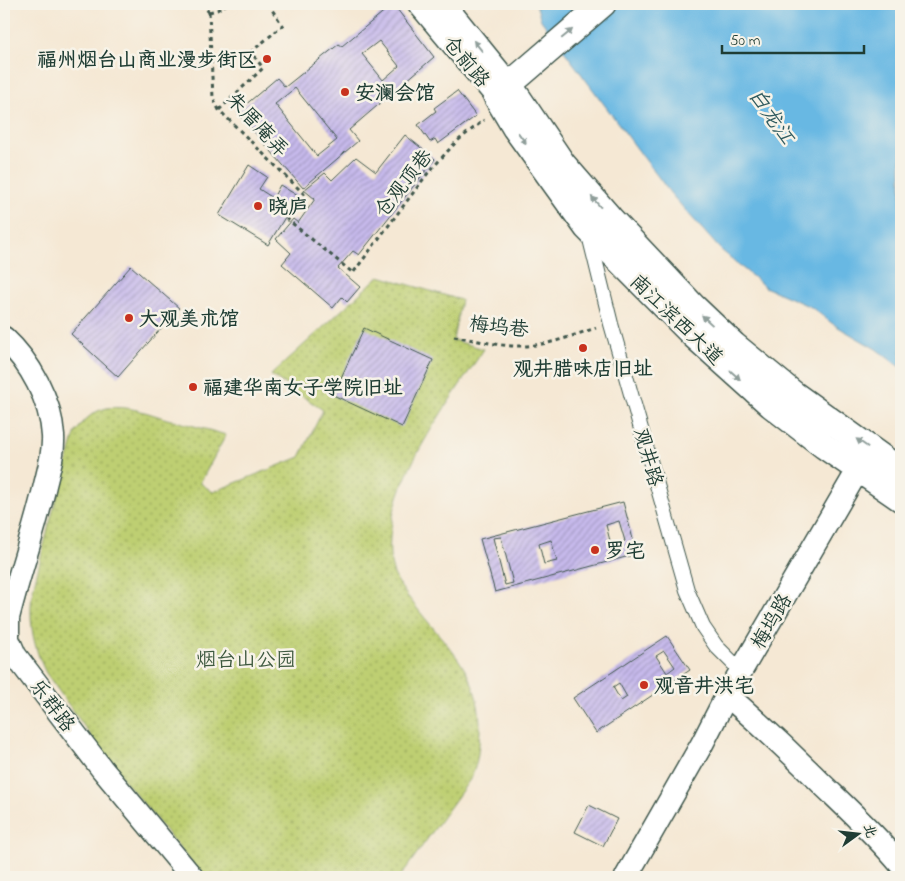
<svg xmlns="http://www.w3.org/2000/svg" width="905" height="881" viewBox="0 0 905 881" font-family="'Indie Flower','LXGW WenKai TC',sans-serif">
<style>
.park{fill:url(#park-dots);stroke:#6e8653}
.water{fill:#68b8e3;stroke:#447a8c}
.building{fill:url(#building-hatch);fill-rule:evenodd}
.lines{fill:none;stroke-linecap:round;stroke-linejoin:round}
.pedestrian-casing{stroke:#3f574c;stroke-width:16}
.tertiary-casing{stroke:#3f574c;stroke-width:25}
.secondary-casing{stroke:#3f574c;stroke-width:28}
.path{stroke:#3f574c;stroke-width:3;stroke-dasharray:4 4;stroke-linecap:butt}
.pedestrian{stroke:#fff;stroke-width:14}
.tertiary{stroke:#fff;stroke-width:22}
.secondary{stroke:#fff;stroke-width:25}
.oneway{fill:#8f9e9a}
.poi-dot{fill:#c8321e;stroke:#f7f3e8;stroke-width:2}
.labels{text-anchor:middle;stroke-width:5;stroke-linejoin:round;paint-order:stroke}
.poi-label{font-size:20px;font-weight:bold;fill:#1f3d34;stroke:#f7f3e8;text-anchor:start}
.street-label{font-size:20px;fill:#1f3d34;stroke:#f7f3e8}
.park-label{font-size:20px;fill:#3f5a40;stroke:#f7f3e8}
.water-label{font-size:21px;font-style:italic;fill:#315c60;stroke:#f7f3e8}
</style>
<defs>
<pattern id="park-dots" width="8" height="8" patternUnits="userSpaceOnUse" patternTransform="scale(1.25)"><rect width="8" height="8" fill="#becf72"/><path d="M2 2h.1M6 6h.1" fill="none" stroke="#9aa95e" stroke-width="1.8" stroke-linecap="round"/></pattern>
<pattern id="building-hatch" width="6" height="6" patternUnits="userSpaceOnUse" patternTransform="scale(1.25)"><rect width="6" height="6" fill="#c7baec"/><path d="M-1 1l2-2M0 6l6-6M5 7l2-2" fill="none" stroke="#a198c0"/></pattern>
</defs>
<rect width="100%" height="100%" fill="#f7f3e8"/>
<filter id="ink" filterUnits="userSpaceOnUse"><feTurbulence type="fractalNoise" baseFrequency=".02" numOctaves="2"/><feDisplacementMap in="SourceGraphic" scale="10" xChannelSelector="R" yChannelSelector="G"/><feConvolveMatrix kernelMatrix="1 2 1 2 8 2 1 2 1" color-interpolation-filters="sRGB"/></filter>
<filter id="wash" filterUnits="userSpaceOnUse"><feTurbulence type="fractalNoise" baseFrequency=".0096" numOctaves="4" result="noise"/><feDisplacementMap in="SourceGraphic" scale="20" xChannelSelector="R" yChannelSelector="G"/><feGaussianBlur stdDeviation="1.12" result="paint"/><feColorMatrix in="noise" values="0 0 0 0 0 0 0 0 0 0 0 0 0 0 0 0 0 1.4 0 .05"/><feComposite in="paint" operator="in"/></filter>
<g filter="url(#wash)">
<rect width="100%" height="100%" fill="#f5e8d4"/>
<path class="park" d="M379,276L461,300L453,340L484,349C452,398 396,471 391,529C389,542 389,558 393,571C397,583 405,593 413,603C445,646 481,670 480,730C479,747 478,763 471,778L400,877H203L108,760L46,673C37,655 31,634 31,614C30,596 36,578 40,561C50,518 63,476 75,434C82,422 92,411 107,408C127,405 148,413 167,419C187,424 206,429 226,435L200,483L213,492L300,457L323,410L271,375Z"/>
<polygon class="water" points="536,4 892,4 901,14 901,368 876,349 833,324 811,307 765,287 720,249 671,194 541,20"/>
<g id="blocks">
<g class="building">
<path d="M393,4L434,57L349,130L358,141L303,188L237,112L277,78L285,87L339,44L342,46ZM379,41L399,66L383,80L362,54ZM295,88L337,140L317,156L275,104Z"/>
<polygon points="457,91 476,116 438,144 435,139 430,142 418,125 436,111 434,108"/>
<polygon points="405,135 435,159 359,255 353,251 338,268 360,287 347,302 342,297 333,308 282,264 291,253 276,239 293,219 298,223 315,199 304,190 325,173 332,180 356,157 376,172"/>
<polygon points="249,165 267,177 259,189 273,198 280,185 298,196 268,245 219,215"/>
<polygon points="131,266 179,308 118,377 71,334"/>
<polygon points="364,328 433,360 402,427 333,395"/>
<path d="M623,502L637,554L495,592L480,539ZM619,521L625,541L611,545L606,525ZM501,537L513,583L505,585L493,538ZM551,540L557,561L544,564L539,544Z"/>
<path d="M667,636L690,670L596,733L573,698ZM664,651L675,667L667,673L656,656ZM619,683L627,697L621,701L613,687Z"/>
<polygon points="589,805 617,819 603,846 575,832"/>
</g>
</g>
</g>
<g filter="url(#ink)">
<use href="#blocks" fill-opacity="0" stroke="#3f574c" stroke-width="1"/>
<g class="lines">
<g class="pedestrian-casing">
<polyline id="pedestrian" points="589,235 611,324 687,590 703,627 716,646 741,671"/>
</g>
<g class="tertiary-casing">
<g id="tertiary">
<polyline points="419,4 496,96"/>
<polyline points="444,4 509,84"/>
<path d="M4,338C30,362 51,400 53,436C54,452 49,469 45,485C35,530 19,573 8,618V639L15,655L102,769L192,877"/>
<path d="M727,695C760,724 792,754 823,785C850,811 877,836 901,865"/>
<polyline points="626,877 702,744 727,695 858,470"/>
</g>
</g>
<g class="secondary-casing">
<g id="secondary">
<polyline points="603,4 496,96 515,128 587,228 692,334 771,405 824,446 901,499"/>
<polyline points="509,84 563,164 610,218 694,307 734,345 795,395 901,471"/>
</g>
</g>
<g class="path">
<polyline points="201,4 209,12"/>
<polyline points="268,4 283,26"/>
<polyline points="209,12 213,98 219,110 304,194 287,219 353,273 428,173 456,142 484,120"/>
<polyline points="209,12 217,10 227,4"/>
<polyline points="219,110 263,68 251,52 287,22"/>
<path d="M454,336C480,341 508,349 535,345C556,343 576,334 596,328"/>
</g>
<use href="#pedestrian" class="pedestrian"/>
<use href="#tertiary" class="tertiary"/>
<use href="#secondary" class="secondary"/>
</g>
<defs><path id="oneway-solid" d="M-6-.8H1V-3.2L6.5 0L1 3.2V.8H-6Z" transform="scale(1.25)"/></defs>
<g class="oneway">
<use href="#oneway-solid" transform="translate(567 34) rotate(-40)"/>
<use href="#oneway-solid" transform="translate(478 46) rotate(-129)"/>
<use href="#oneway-solid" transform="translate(522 138) rotate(54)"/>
<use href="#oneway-solid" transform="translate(596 202) rotate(-131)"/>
<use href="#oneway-solid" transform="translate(707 320) rotate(-137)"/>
<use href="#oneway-solid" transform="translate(735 375) rotate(42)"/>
<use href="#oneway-solid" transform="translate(862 443) rotate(-145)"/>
</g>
</g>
<g class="poi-dot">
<circle cx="267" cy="59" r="5"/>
<circle cx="345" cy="92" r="5"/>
<circle cx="258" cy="206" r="5"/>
<circle cx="129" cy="318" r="5"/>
<circle cx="583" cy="348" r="5"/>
<circle cx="193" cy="387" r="5"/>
<circle cx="595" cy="550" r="5"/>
<circle cx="644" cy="685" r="5"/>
</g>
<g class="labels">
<g class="poi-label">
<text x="257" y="66" text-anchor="end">福州烟台山商业漫步街区</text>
<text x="355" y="99">安澜会馆</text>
<text x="268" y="213">晓庐</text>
<text x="139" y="325">大观美术馆</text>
<text x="583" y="375" text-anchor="middle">观井腊味店旧址</text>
<text x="203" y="394">福建华南女子学院旧址</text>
<text x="605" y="557">罗宅</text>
<text x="654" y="692">观音井洪宅</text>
</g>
<g class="street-label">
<text transform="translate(467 61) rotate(50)" y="7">仓前路</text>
<text transform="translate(258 124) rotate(47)" y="7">朱厝庵弄</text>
<text transform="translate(403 183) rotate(-52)" y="7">仓观顶巷</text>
<text transform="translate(677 319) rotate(44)" y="7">南江滨西大道</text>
<text transform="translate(499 326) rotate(6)" y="7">梅坞巷</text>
<text transform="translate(649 457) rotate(74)" y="7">观井路</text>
<text transform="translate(771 621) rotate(-60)" y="7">梅坞路</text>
<text transform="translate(53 705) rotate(53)" y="7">乐群路</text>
</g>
<g class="park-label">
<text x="246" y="666">烟台山公园</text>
</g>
<g class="water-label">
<text transform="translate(772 116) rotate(55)" y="7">白龙江</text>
</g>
</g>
<rect width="905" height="881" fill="none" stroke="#f7f3e8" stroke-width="20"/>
<g transform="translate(858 834) rotate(75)" stroke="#f7f3e8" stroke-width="4" paint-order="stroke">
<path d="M0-4L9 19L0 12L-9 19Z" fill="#1f3d34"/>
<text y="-8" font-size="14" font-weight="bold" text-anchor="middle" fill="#1f3d34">北</text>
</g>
<path d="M722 45v8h142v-8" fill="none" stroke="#1f3d34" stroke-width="2.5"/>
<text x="730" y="45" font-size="15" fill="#1f3d34" stroke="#f7f3e8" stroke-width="4" paint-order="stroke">50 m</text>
</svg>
